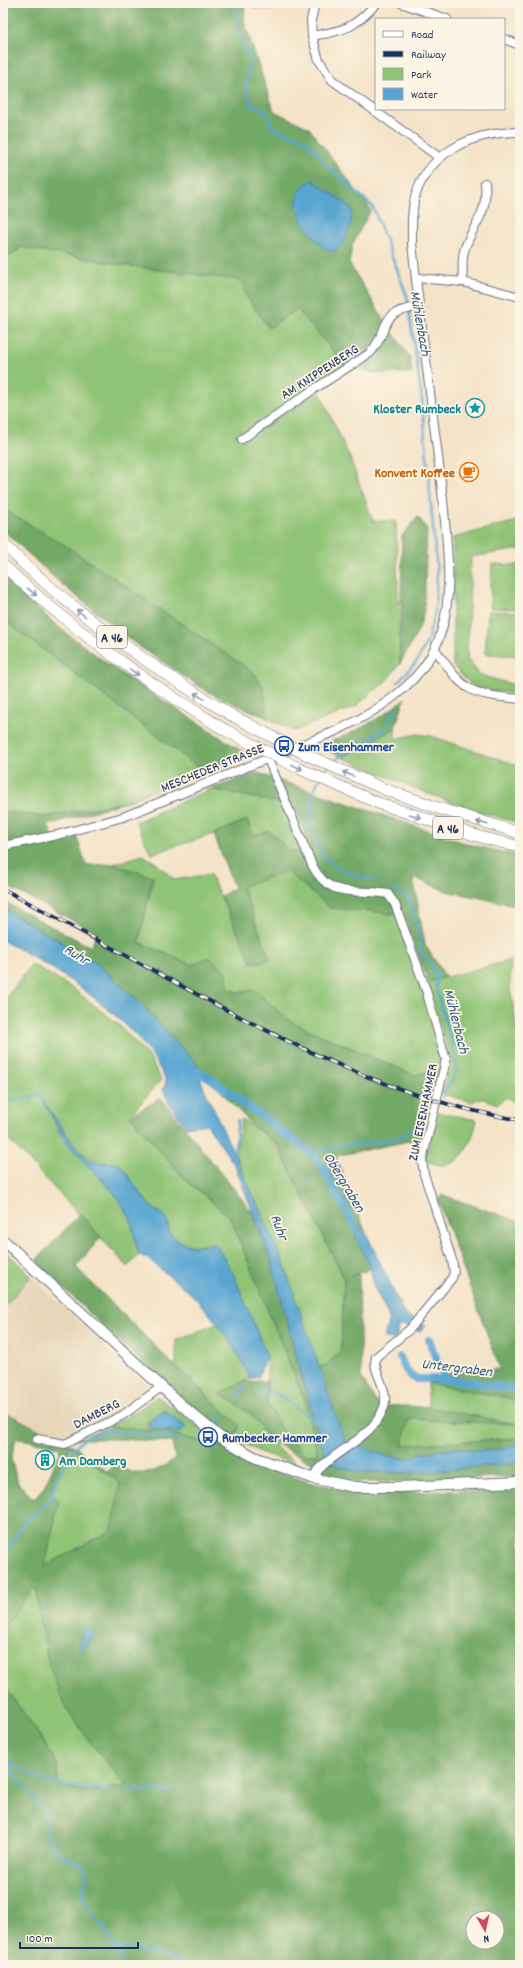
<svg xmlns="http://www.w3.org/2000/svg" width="523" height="1968" viewBox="0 0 523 1968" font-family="Dekko,sans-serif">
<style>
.built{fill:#e6d5b8}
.green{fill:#8fc374;stroke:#557969;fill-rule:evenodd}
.forest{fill:#73a966;stroke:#476c62;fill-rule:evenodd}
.water{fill:#58a5d1;stroke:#3a6a98}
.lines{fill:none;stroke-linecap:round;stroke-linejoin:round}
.stream{stroke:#58a5d1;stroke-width:2.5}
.canal{stroke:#58a5d1;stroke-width:8}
.minor-casing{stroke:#676e83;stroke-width:10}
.major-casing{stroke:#676e83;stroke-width:12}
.highway-casing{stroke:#676e83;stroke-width:12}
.minor{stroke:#fff;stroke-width:8}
.major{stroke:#fff;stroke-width:10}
.highway{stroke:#fff;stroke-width:11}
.rail-casing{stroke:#1b2f5e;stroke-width:4}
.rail{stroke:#fcf5e5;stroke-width:2.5;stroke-dasharray:8;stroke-linecap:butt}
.highway-bridge-casing{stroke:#676e83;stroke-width:12;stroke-linecap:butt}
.highway-bridge{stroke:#fff;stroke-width:11}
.oneway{stroke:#8d97ae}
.labels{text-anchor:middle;stroke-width:3.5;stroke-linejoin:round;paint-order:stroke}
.shield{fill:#fcf5e5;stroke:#5e6a86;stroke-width:1}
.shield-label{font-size:13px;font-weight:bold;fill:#1b2f5e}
.street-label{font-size:14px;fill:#1b2f5e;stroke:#fcf5e5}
.culture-label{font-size:14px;font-weight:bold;fill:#0d838f;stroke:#fcf5e5;text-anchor:end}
.food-label{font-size:14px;font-weight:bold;fill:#c56008;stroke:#fcf5e5;text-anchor:end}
.transit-label{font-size:14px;font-weight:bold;fill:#164399;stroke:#fcf5e5;text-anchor:start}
.water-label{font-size:15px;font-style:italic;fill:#305886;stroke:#fcf5e5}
</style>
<rect width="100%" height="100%" fill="#fcf5e5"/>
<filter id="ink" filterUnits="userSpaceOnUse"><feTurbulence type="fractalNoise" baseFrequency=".025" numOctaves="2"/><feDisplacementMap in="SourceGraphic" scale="8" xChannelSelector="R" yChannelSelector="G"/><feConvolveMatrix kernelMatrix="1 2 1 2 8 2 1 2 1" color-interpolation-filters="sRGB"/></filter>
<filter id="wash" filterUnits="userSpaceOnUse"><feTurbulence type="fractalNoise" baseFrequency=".012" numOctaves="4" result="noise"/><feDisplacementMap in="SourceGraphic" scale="16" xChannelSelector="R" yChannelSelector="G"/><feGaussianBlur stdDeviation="0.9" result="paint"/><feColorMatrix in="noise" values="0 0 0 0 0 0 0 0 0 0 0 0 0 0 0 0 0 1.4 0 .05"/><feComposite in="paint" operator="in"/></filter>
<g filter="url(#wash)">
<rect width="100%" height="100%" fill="#f4e3c7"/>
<polygon class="built" points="31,1276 151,1389 132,1405 95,1425 58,1440 3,1411 3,1308"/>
<g class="green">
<polygon points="21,247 124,265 241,280 247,297 269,328 297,308 346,366 263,429 319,391 350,458 373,521 396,521 400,664 385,682 355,707 294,731 267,718 264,688 69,548 3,509 3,262"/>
<polygon points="520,520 520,549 471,557 467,659 480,675 515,685 514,694 483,689 471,685 453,666 453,538"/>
<polygon points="492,564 520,565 520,609 490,608"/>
<polygon points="488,611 520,612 520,656 485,654"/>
<polygon points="3,619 203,771 126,802 44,817 3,811"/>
<path d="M395,728V739L417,734L431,736L520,766V823C459,808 400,783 342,757Z"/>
<polygon points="210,789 281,803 303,852 289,851 270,831 253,835 247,820 214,834 151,854 136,822"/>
<polygon points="143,855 156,863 175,880 210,874 252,963 270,960 242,886 285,868 385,914 400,914 443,1058 441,1070 414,1075 293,1023 254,990 238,993 192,965 139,942 153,877 113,864"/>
<polygon points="511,960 510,987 520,1049 520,1105 506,1097 498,1104 480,1098 472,1102 442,1094 450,1060 428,982"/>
<path d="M32,964L75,990L118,1024L150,1058L161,1080L130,1116L185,1179L230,1217L304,1399L318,1455H305L282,1431L267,1402V1356L204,1244C193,1248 178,1244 170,1233C168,1230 168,1222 167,1218L150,1206L119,1163C76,1166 71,1134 47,1107L65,1141L116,1195L130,1218L139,1255L128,1267L3,1133V1002Z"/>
<path d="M436,1112L477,1120C473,1138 463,1167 440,1165C435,1164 430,1162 425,1161Z"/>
<polygon points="242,1119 277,1144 344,1278 341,1350 327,1365 318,1367 283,1261 235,1155"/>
<polygon points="3,1249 31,1276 3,1308"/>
<polygon points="217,1324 240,1355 250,1379 241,1382 221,1394 251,1414 278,1449 300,1466 260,1452 233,1438 240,1426 176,1367 176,1340"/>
<polygon points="428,1383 520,1400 520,1438 401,1445 408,1419 512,1424 428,1407"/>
<path d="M157,1396L226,1448L165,1432L110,1426L137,1411ZM165,1411H166L186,1427L161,1431L151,1428L150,1421Z"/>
<polygon points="70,1446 121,1483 112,1530 45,1566 59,1500 50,1493 54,1477"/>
<polygon points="33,1588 37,1589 38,1610 67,1709 126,1787 88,1792 58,1786 57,1764 36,1730 3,1685 3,1627"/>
</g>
<g class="forest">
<path d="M3,3H245L244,21L274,111L309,128L371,210L353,243L349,263L380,313L410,358L412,373H374L346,366L297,309L269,328L247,297L240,280L123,265L21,247L3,262ZM341,201L347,204L352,217L345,239Z"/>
<polygon points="3,509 69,548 253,672 264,688 267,718 208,692 133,642 59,582 3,530"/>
<polygon points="418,517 427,529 424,611 419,629 400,664 402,536"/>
<polygon points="3,576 57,626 116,670 245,753 203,771 3,619"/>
<path d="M405,698L395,728L342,757L319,747C350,734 379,721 405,698Z"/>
<polygon points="258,773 468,844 520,856 520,906 446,891 413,877 425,945 446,977 428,982 403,914 330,908 287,871 242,887 270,960 252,963 221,896 234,888 214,834 247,820 253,835 270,831 289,851 311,853 295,806 210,789"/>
<polygon points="126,802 48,825 56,843 77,837 86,865 113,864 153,877 139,942 192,965 209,957 227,972 228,987 238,993 254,990 293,1023 414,1075 441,1070 419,1139 336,1156 366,1233 353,1221 356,1237 371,1269 351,1276 359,1274 361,1377 378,1405 428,1407 516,1424 409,1419 402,1445 520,1438 520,1443 515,1444 505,1449 475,1451 459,1448 422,1453 408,1459 383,1455 356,1445 356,1472 411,1473 520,1463 520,1476 375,1482 355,1482 326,1477 317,1466 272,1441 251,1414 220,1394 242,1382 267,1381 267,1402 282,1431 305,1455 318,1455 304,1399 230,1217 185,1179 130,1116 161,1098 253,1213 271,1259 303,1382 326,1457 345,1443 318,1367 327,1365 341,1350 344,1278 277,1144 252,1125 141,1004 95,962 3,908 3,901 91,947 97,933 3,884 3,811 44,817"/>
<polygon points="443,1195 520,1222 520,1400 428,1383 455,1371 500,1369 438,1200"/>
<path d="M80,1214L101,1237L76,1267L172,1363L240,1426L233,1438C161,1387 99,1321 35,1261Z"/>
<path d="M3,1411L65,1443L73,1445L108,1472L115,1462C135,1481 155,1473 175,1459L172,1442L120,1439H77L110,1426L165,1432L226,1448L268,1469L312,1483L352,1491L389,1493L520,1488V1965H3V1685L36,1730L57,1764L58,1786L88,1792L126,1786C107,1761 84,1737 68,1710C49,1680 39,1624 37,1589H33L3,1627ZM16,1438L59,1447L60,1452L43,1489L34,1499L18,1483L11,1459ZM70,1446L120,1483L112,1530L45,1566L59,1500L51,1493L54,1477ZM473,1918H497V1942H473Z"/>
</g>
<g class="water">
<polygon points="253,3 294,3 291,7 268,9 254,8"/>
<path d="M312,180L347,204L352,210C351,226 347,246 331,252C319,247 297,218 297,205C296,194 303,185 312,180Z"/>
<path d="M3,908L95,962L141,1004L187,1055L194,1060L202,1077H200L203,1086L283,1261L345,1443L326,1458L303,1382L271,1259L235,1166L207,1124L186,1127L170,1105L163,1090L166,1081C162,1073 158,1064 153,1057C121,1011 53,965 3,941Z"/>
<path d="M45,1104C57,1120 74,1151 91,1160C99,1164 111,1164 119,1163L150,1206L167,1218L169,1233L180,1242L195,1247L215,1243L234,1275L267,1356L258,1377L250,1379C237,1349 218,1322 195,1298C186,1288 174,1281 164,1272C154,1265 151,1258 139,1255L130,1218L116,1195L65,1141Z"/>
<polygon points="353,1220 366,1233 405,1315 426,1326 420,1332 402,1325 397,1330 397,1336 394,1339 384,1338 389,1317 373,1285 371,1269 356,1237"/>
<polygon points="165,1411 166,1411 186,1427 180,1432 161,1431 148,1427 148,1422"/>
<polygon points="520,1443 520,1463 411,1473 356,1472 330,1463 356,1444 383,1455 408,1459 422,1453 459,1448 475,1451 505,1449 515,1444"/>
<polygon points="85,1627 93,1631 93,1636 81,1652 79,1650 82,1630"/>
</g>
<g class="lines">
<g class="stream">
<polyline points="237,3 238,33 251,62 246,87 251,105 266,111 272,127 306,140 326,164 373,207 407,296 422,400 437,573 435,612 427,642 417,661 398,682"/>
<path d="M332,763C356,740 382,744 396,708"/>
<polyline points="321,775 328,767"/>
<path d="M319,780C303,804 311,850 335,866C348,875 362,877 376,881"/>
<polyline points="395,889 409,899 421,940 421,954 430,962 437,975 436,988 456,1059 456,1073 442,1097"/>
<polyline points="3,1103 41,1094 45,1104"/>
<polyline points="240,1108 241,1101"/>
<path d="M312,1154C341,1139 382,1149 409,1132C416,1128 421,1119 426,1113"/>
<polyline points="234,1156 238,1120"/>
<polyline points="256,1392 275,1392 317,1423"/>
<polyline points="236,1399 244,1388 247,1387"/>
<polyline points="217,1423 224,1415"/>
<polyline points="200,1436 204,1435"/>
<polyline points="3,1557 21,1527 52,1496 60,1472 75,1447 87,1437 107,1431 180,1439"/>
<polyline points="3,1586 3,1591"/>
<polyline points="3,1759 39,1779 83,1788 108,1789"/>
<polyline points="3,1760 42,1807 45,1817 45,1827 49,1840 57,1853 83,1866 88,1877 83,1886 82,1896 117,1948 123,1965"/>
<polyline points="129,1789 171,1791"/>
<polyline points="117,1948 162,1955 188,1965"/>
</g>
<g class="canal">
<polyline points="190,1067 210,1078 312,1154 322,1167 357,1230"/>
<polyline points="429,1340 438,1363 446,1379"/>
<polyline points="400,1357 406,1370 411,1376 416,1379 446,1379 520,1389"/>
</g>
</g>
</g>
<g filter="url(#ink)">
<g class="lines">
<g class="minor-casing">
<g id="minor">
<polyline points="315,3 311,20 312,36 319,60 332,80 440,158"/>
<polyline points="401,3 447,19"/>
<path d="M312,36C346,30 353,29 377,3"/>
<polyline points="504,39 520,45"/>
<polyline points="417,278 463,282 520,297"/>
<path d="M463,282C463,271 461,258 465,248C475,220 488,216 485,183"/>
<path d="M242,439L311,391L370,353C392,328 376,312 419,307"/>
<path d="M435,649C465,692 467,694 520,699"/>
<path d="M268,759L312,865C331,902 357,887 388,894L395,904L426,990L446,1060L422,1160L424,1174L452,1260L454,1272L452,1278L410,1329L376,1357C371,1371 390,1389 384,1407C372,1441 331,1450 312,1478"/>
<path d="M3,846L57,835L123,817L336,731C374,713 414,689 434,650C455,608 448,555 444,510C441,479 437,448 433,417C426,359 418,301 412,243C412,227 411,209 416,194C431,149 476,132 520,132"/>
<polyline points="37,1439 65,1444 123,1415 161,1387"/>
</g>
</g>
<g class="major-casing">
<polyline id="major" points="3,1240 179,1403 220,1437 254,1457 312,1478 354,1487 398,1487 520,1482"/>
</g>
<g class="highway-casing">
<g id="highway">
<path d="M3,544C72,611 150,667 233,716"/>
<path d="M3,565C71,629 146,682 225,730"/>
<polyline points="384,789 438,808 520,833"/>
<polyline points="378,803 477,836 520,847"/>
</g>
</g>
<use href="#minor" class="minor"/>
<use href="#major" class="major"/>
<use href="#highway" class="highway"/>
<g class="rail-casing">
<path id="rail" d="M3,889C65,922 127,956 189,990C295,1047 400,1101 520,1120"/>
</g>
<use href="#rail" class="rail"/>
<g class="highway-bridge-casing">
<g id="highway-bridge">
<polyline points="233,716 307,755 384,789"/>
<polyline points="225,730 300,769 378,803"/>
</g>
</g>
<use href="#highway-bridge" class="highway-bridge"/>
</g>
<defs><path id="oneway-shaft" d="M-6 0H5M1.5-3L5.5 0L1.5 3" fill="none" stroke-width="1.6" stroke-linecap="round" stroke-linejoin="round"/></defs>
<g class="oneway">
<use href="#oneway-shaft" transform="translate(32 592) rotate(40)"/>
<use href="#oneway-shaft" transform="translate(81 613) rotate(-141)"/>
<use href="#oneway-shaft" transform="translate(134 672) rotate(34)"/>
<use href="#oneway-shaft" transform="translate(199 696) rotate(-149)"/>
<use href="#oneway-shaft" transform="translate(297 767) rotate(26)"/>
<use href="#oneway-shaft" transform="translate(348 774) rotate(-157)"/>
<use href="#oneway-shaft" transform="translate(415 816) rotate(20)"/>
<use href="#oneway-shaft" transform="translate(482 823) rotate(-164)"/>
</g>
</g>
<defs>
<g id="sight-ring" transform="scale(1)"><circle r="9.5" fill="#fcf5e5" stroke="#0f9aa8" stroke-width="1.5"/><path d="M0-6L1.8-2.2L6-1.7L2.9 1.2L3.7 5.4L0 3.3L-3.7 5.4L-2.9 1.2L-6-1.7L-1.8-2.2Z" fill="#0f9aa8"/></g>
<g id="cafe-ring" transform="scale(1)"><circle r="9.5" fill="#fcf5e5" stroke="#e8710a" stroke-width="1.5"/><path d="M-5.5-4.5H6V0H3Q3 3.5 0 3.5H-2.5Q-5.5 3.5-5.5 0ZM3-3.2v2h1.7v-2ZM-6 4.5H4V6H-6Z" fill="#e8710a"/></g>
<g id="bus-ring" transform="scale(1)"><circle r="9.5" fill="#fcf5e5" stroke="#1a4fb4" stroke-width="1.5"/><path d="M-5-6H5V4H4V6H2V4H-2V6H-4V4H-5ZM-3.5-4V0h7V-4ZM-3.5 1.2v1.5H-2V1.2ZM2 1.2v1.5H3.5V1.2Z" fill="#1a4fb4"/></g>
<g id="building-ring" transform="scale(1)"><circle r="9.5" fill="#fcf5e5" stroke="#0f9aa8" stroke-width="1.5"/><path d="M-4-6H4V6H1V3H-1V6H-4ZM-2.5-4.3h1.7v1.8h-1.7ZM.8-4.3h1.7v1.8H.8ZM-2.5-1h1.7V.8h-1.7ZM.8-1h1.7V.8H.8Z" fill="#0f9aa8"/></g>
</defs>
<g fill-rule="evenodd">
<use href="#sight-ring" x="475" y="408"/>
<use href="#cafe-ring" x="469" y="472"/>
<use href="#bus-ring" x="284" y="746"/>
<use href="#bus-ring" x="208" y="1437"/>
<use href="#building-ring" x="45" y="1460"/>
</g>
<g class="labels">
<g class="shield">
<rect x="97" y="626" width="30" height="22" rx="3"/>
<rect x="433" y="817" width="30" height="22" rx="3"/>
</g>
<g class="shield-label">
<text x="112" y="642">A 46</text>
<text x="448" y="833">A 46</text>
</g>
<g class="street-label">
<text transform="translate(319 371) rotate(-33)" y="5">AM KNIPPENBERG</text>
<text transform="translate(212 767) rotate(-22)" y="5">MESCHEDER STRASSE</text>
<text transform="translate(422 1112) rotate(-78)" y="5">ZUM EISENHAMMER</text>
<text transform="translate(96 1413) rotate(-27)" y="5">DAMBERG</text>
</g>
<g class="culture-label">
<text x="461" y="413">Kloster Rumbeck</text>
<text x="59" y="1465" text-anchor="start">Am Damberg</text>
</g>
<g class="food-label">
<text x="455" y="477">Konvent Koffee</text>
</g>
<g class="transit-label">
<text x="298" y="751">Zum Eisenhammer</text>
<text x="222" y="1442">Rumbecker Hammer</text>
</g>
<g class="water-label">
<text transform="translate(421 323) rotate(80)" y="5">Mühlenbach</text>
<text transform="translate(77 954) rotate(31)" y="5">Ruhr</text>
<text transform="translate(457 1021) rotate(76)" y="5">Mühlenbach</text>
<text transform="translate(345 1182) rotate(59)" y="5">Obergraben</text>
<text transform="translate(280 1227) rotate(69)" y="5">Ruhr</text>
<text transform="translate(457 1367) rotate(7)" y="5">Untergraben</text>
</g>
</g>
<rect width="523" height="1968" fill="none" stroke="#fcf5e5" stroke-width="16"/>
<rect x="375" y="18" width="130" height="92" fill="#fcf5e5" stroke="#a2a6af"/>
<rect x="383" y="31" width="20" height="6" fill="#ffffff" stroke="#a2a6af"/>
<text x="411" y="38" font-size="12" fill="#1b2f5e">Road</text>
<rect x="383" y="51" width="20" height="6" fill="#1b2f5e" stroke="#a2a6af"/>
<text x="411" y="58" font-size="12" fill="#1b2f5e">Railway</text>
<rect x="383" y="68" width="20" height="12" fill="#8fc374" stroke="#a2a6af"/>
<text x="411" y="78" font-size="12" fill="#1b2f5e">Park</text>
<rect x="383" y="88" width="20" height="12" fill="#58a5d1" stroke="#a2a6af"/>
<text x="411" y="98" font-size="12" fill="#1b2f5e">Water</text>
<g transform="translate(485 1930) rotate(171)"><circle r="19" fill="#fcf5e5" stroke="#a2a6af"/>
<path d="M0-3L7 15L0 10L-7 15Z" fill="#d1495b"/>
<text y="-6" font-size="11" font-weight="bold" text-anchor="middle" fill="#1b2f5e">N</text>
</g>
<path d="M20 1942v6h118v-6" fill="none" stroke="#1b2f5e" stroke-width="2"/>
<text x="26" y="1942" font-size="12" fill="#1b2f5e" stroke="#fcf5e5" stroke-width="3" paint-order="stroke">100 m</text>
</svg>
